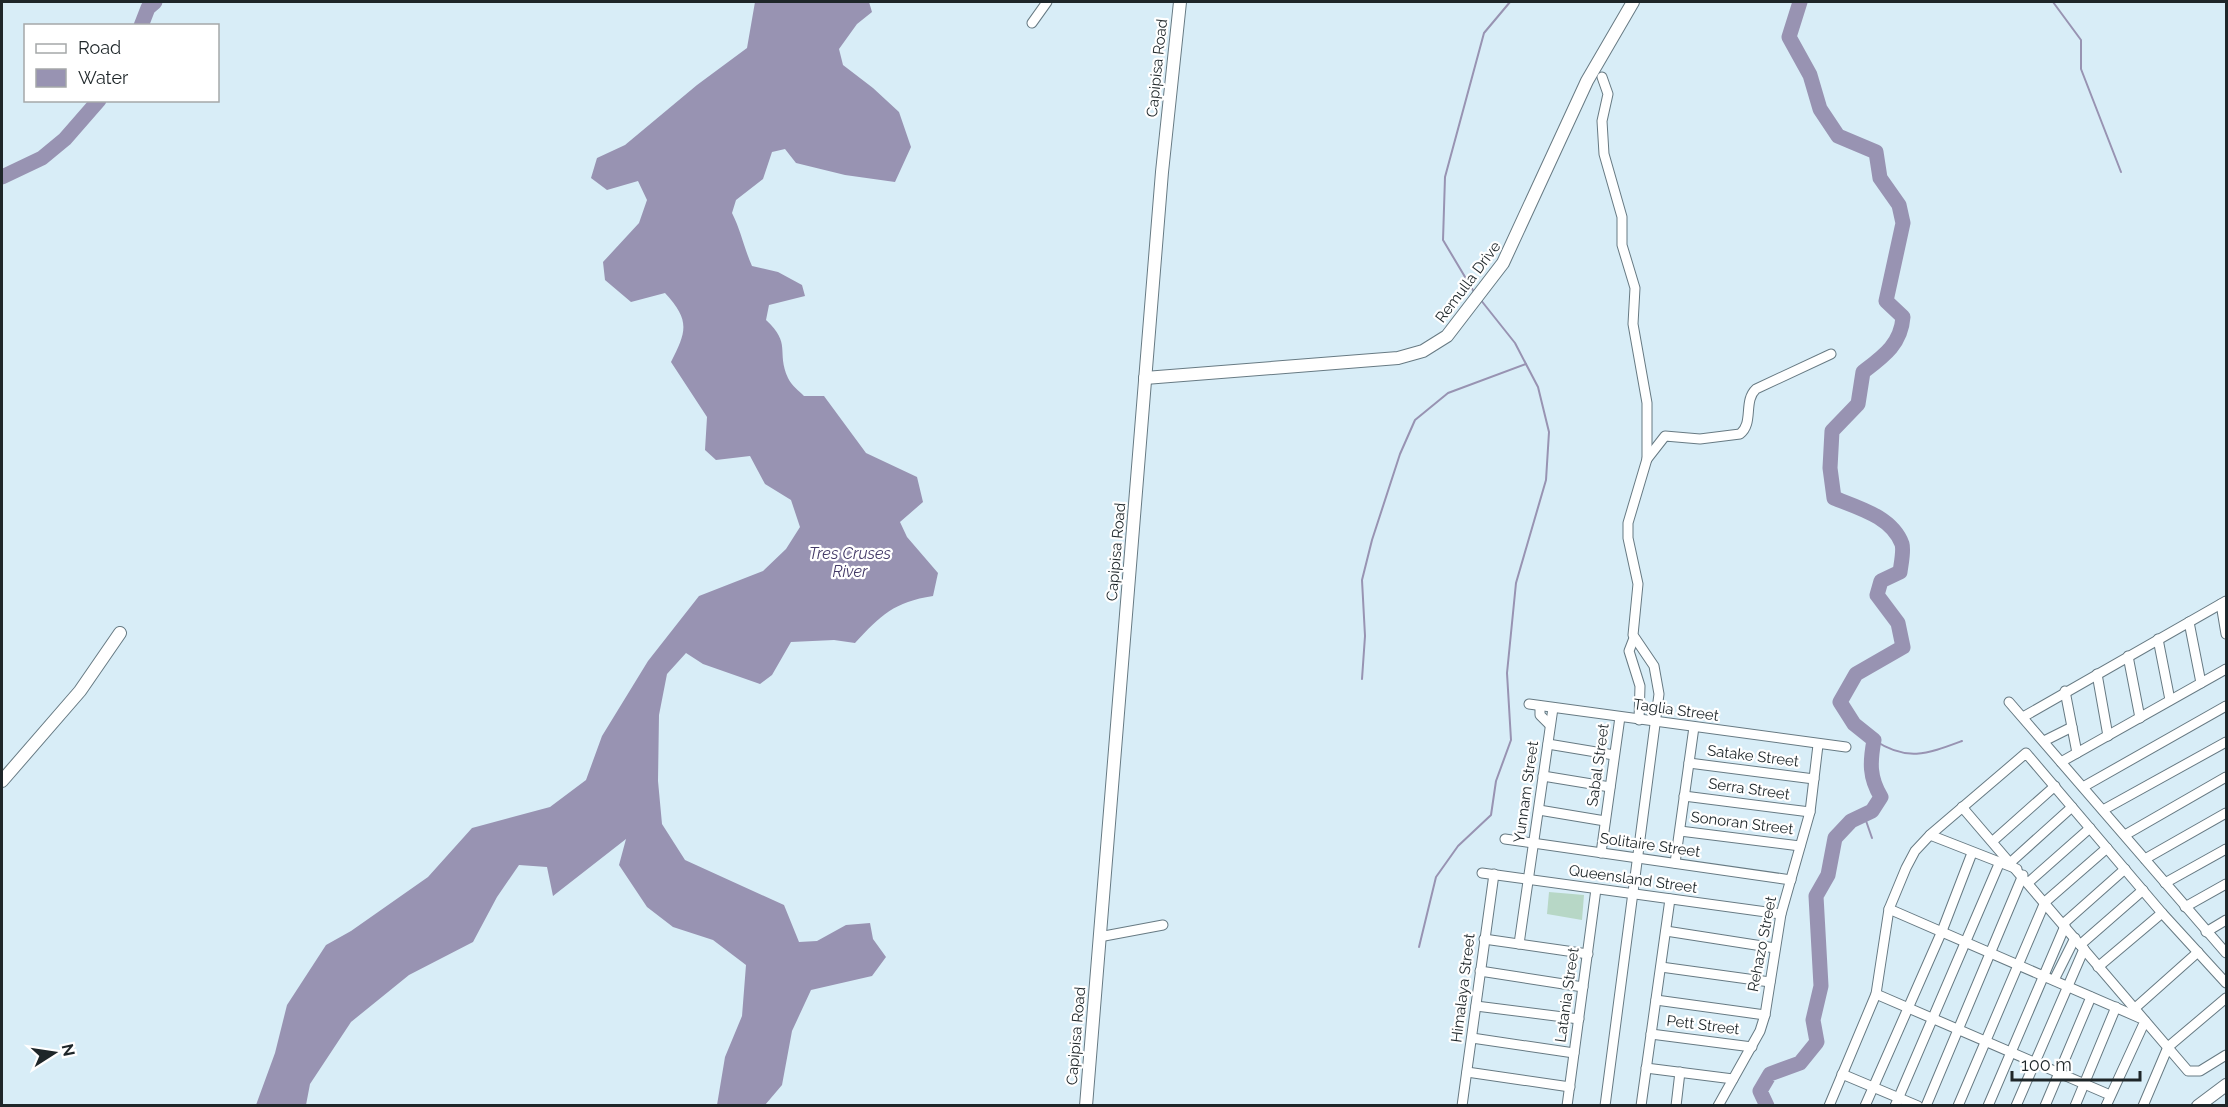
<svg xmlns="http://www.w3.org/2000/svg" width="2228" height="1107" viewBox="0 0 2228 1107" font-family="Raleway,sans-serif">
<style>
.green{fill:#b7d7c6}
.water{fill:#9893b2}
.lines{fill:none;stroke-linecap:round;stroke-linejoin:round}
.stream{stroke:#9893b2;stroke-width:2}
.river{stroke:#9893b2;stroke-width:15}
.street-casing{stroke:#677a83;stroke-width:11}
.secondary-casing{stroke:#677a83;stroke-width:14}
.street{stroke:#fff;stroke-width:9}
.secondary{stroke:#fff;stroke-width:12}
.labels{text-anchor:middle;stroke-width:4.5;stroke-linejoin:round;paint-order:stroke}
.street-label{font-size:15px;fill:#1e2629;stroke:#fff}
.water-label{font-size:16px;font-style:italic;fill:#443b68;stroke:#fff}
</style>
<rect width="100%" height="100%" fill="#d8edf7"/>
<polygon class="green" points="1549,892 1584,895 1582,920 1547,914"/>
<path class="water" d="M755,2H869L872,12L857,24L839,49L843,65L873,88L899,112L911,147L895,182L845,175L796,163L785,149L772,152L763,179L736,200L732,213C741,231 744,248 752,266L778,272L802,285L805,296L769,305L766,320C792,344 776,351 788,378C791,385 799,391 804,396H824L866,453L917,477L923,502L900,522L907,537L938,573L933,596C894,602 881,615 855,643L834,640L791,642L772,675L760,684L703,664L686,653L667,674L659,715L658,781L662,824L685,860L784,905L799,942L817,941L846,925L870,923L873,939L886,957L872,976L811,990L792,1031L782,1085L765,1105H717L725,1057L742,1016L746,965L713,940L673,927L647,907L619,865L626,839L553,896L547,867L519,865L497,897L473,942L409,975L351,1022L310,1084L306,1105H256L275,1053L287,1005L326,945L351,931L428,877L472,828L550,807L586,780L602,736L648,661L699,596L763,571L786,549L800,527L791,500L765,484L750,456L716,460L705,450L707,417L671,362C687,331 690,320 665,293L631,302L605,280L603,262L639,223L647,200L638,181L607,190L591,178L597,158L625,145L697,85L747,48Z"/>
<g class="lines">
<g class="stream">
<polyline points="2053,2 2081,40 2081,69 2121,172"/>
<polyline points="1474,292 1443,240 1445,177 1484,33 1510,2"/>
<polyline points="1362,679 1365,636 1362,580 1372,540 1400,454 1415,420 1448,393 1526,364"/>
<path d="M1874,740C1907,762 1927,754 1962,741"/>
<polyline points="1864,815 1872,838"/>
<polyline points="1419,947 1436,877 1458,846 1491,815 1496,781 1511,740 1507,673 1516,583 1546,480 1549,432 1538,387 1515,343 1480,299"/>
</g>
<g class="river">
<polyline points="141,26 148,8 155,2"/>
<polyline points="2,177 42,158 65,139 99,100"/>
<path d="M1767,1106L1760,1091L1770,1074L1800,1063L1817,1042L1813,1020L1821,986L1816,896L1828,875L1835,838L1851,821L1872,811L1881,797C1869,777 1870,762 1874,740L1854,724L1840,702L1856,674L1903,647L1898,623L1877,595L1881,581L1900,572C1901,564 1904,551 1902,544C1892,517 1859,508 1834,498L1830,468L1832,431L1858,404L1863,372C1884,356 1901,344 1903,317L1886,301L1903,223L1899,205L1880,178L1876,152L1838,136L1820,109L1810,75L1789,37L1800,2"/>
</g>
<g class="street-casing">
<g id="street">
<polyline points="1032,23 1047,2"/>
<polyline points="1602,77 1608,94 1602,121 1604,154 1622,217 1622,245 1635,288 1633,324 1647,403 1647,459 1628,523 1628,538 1638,584 1633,635 1654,666 1659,694 1605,1106"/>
<path d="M1647,459L1665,436L1700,439L1740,434C1754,423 1743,401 1756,389L1831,354"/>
<polyline points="2221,604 2226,634"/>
<polyline points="2189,622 2201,683"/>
<polyline points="1634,638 1629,651 1640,686 1639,720"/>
<polyline points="2158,639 2170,700"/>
<polyline points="2128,656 2140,718"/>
<polyline points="2097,674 2108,736"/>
<polyline points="2065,691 2077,753"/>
<polyline points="2009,702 2226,953"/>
<polyline points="1529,704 1846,747"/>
<polyline points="1540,706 1540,715 1550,725"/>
<polyline points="2023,717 2226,601"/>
<polyline points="2044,741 2072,727"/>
<polyline points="1548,744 1614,755"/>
<polyline points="2061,762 2226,669"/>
<polyline points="1689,763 1814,779"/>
<polyline points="1543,776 1610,787"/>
<polyline points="2083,787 2226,706"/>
<polyline points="1684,796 1810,812"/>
<polyline points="1962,807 2188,1071 2200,1071 2226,1055"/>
<polyline points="1539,810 1605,821"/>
<polyline points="2103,810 2226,742"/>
<polyline points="1680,831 1800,846"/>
<polyline points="1930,835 2017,869"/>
<polyline points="2125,835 2226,777"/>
<polyline points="1505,839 1791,880"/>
<polyline points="1993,841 2055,786"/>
<polyline points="1601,853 1620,717"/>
<polyline points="2145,859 2226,813"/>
<polyline points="2011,862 2072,807"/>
<polyline points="1675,863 1694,727"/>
<polyline points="1482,873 1781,914"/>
<polyline points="2029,882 2090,828"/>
<polyline points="2165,883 2226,849"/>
<polyline points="2185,907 2226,884"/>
<polyline points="1889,909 2140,1018"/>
<polyline points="2063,924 2125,869"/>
<polyline points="1666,931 1775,948"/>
<polyline points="2206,932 2226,920"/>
<polyline points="1099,937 1163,925"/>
<polyline points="1484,939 1588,954"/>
<polyline points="1519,944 1553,708"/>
<polyline points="2080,945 2143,890"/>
<polyline points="1661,967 1770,982"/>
<polyline points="2098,967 2162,913"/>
<polyline points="1480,971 1583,987"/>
<polyline points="2054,980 2075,938"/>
<polyline points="1876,994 2110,1095"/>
<polyline points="1656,1000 1765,1015"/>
<polyline points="1476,1006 1579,1019"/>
<polyline points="2134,1009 2198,952"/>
<polyline points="1651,1034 1752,1047"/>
<polyline points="1472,1038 1574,1053"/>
<polyline points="1646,1068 1733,1079"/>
<polyline points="1467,1072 1570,1087"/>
<polyline points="1842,1074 1918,1106"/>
<polyline points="1462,1106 1494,874"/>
<polyline points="1567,1106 1596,889"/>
<polyline points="1641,1106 1670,899"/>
<polyline points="1676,1106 1680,1072"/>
<polyline points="1718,1106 1760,1031 1765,1015 1781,914 1810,812 1818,745"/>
<polyline points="1829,1106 1876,994 1889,909 1906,868 1915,851 1930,835 2026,753 2162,913 2226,983"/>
<polyline points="1865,1106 1942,931 1972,853"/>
<polyline points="1895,1106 1999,864"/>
<polyline points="1926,1106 2023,875"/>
<polyline points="1958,1106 2045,902 2107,848"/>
<polyline points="1988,1106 2065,926"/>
<polyline points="2016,1106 2084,949"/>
<polyline points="2045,1106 2091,997"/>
<polyline points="2075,1106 2116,1007"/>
<polyline points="2106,1106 2145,1021"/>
<polyline points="2143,1106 2168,1047 2226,998"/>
</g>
</g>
<g class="secondary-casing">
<g id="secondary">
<polyline points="1145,378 1398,358 1423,351 1447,336 1503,263 1587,81 1633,2"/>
<polyline points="2,781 80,691 120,633"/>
<polyline points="1086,1106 1162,172 1180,2"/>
<polyline points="2198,1106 2226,1085"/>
</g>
</g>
<use href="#street" class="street"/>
<use href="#secondary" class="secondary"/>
</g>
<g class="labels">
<g class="street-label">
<text transform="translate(1157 68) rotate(-84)" y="5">Capipisa Road</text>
<text transform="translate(1468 282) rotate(-53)" y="5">Remulla Drive</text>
<text transform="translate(1116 552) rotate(-85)" y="5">Capipisa Road</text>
<text transform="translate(1676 710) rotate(8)" y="5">Taglia Street</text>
<text transform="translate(1753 756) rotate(7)" y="5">Satake Street</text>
<text transform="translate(1598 765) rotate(-82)" y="5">Sabal Street</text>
<text transform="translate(1749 789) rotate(8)" y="5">Serra Street</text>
<text transform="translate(1526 792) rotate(-82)" y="5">Yunnam Street</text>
<text transform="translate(1742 823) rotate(7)" y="5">Sonoran Street</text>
<text transform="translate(1650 845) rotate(8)" y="5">Solitaire Street</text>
<text transform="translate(1633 879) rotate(8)" y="5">Queensland Street</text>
<text transform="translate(1762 944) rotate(-79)" y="5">Rehazo Street</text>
<text transform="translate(1463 988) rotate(-83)" y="5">Himalaya Street</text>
<text transform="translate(1567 995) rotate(-82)" y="5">Latania Street</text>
<text transform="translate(1703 1025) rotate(7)" y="5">Pett Street</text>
<text transform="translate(1076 1036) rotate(-85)" y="5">Capipisa Road</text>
</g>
<g class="water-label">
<text x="850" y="559">Tres Cruses<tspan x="850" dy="18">River</tspan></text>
</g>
</g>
<rect width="2228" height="1107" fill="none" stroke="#1e2629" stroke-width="6"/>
<rect x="24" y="24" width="195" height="78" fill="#ffffff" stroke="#a5a8a9" stroke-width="1.5"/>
<rect x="36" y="44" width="30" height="9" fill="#ffffff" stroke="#a5a8a9" stroke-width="1.5"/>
<text x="78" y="54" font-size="18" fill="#1e2629">Road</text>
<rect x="36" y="69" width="30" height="18" fill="#9893b2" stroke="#a5a8a9" stroke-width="1.5"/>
<text x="78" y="84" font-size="18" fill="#1e2629">Water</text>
<g transform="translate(54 1053) rotate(78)" stroke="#ffffff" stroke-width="4.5" paint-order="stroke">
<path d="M0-4.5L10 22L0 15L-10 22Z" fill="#1e2629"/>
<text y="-9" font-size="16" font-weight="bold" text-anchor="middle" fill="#1e2629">N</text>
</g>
<path d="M2012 1071v9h128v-9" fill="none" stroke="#1e2629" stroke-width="3"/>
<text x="2021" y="1071" font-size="18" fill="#1e2629" stroke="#ffffff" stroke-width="4.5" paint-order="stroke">100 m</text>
</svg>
